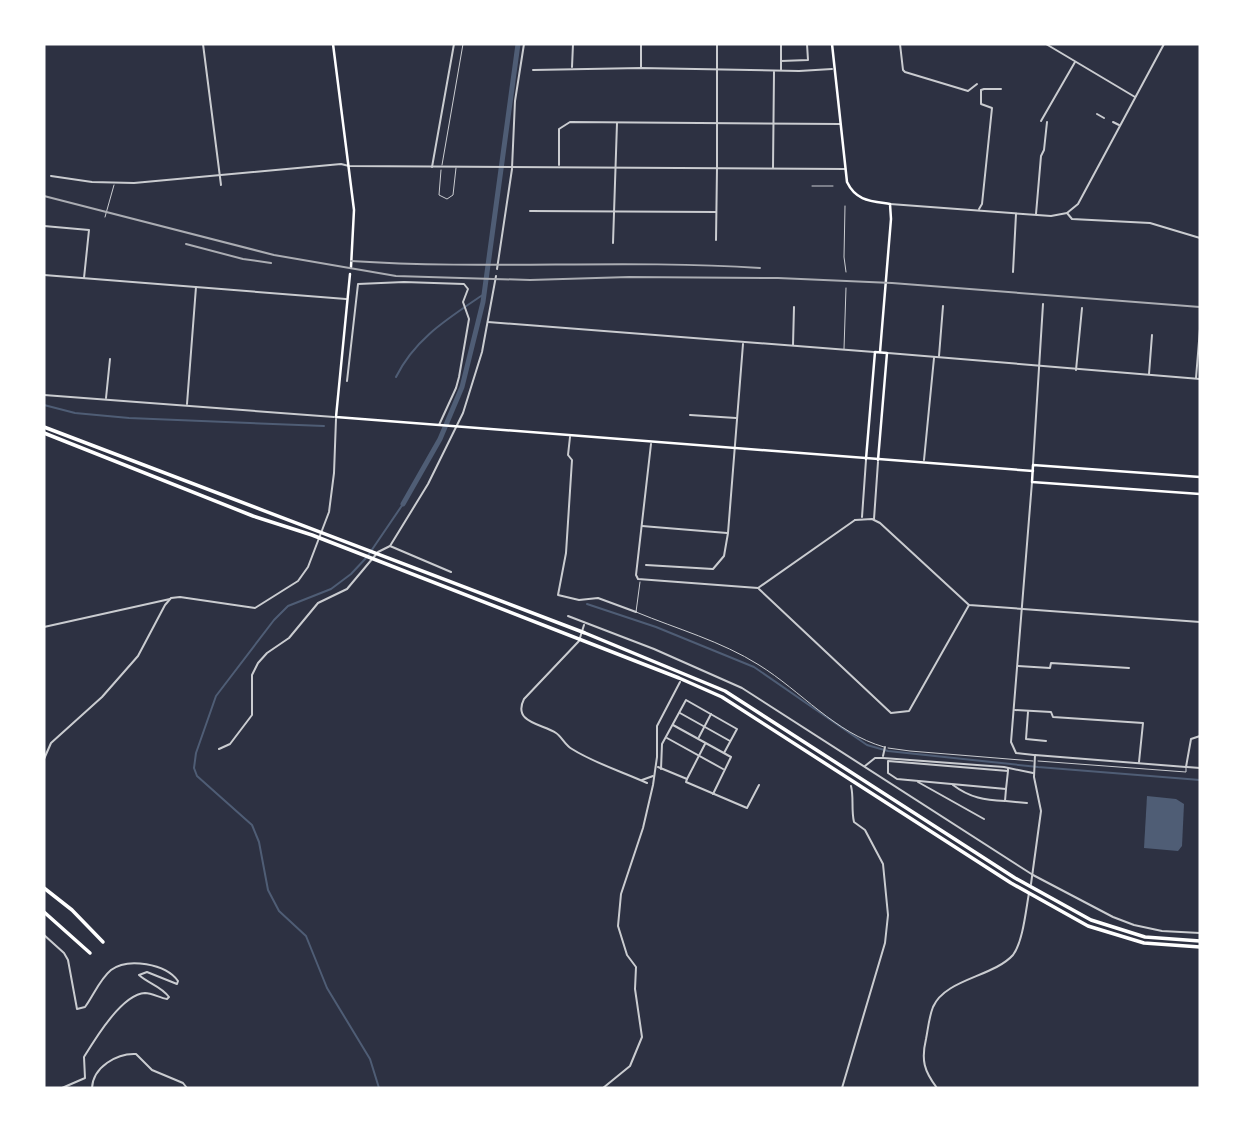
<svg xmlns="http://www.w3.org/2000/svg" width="1244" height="1132" viewBox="0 0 1244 1132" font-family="'PT Sans Narrow',sans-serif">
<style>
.water{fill:#4f5d75}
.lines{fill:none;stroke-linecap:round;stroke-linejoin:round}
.stream{stroke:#4f5d75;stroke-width:2}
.river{stroke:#4f5d75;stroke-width:5}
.service{stroke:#caccd0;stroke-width:1}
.pedestrian{stroke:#caccd0;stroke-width:1}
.minor{stroke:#caccd0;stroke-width:2}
.tertiary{stroke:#caccd0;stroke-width:2}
.secondary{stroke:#fff;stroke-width:2.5}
.trunk{stroke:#fff;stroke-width:3.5}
.motorway{stroke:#fff;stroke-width:3.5}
.rail{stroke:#abadb3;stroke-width:2}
</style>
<rect width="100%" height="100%" fill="#2d3142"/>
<polygon class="water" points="1147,796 1176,799 1184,804 1182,846 1178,851 1144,848"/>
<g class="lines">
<g class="stream">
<path d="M396,377C415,338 449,318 484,294"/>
<polyline points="44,405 75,413 129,418 324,426"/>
<polyline points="587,604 656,627 754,667 867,745 888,751 1038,767 1200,780"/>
<polyline points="379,1088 370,1059 327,988 306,936 279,911 268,890 259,842 252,825 197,776 194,768 196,753 216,696 274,620 288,606 331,589 351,574 367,557 403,504"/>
</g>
<polyline class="river" points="403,504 440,439 462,387 483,302 518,44"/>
<polyline class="service" points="441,170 439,195 447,199 453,195 456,168"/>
<g class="pedestrian">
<polyline points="442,165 463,44"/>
<polyline points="812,186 833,186"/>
<polyline points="845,206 844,257 846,272"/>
<polyline points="105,217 114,185"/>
<polyline points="844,349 846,288"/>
<path d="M640,582L636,612C677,629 721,641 759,665C801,691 835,733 884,747"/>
<polyline points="888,748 910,751 1033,761"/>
<polyline points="1038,761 1186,772 1186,768"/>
</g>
<g class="minor">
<polyline points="900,44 903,70 905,72 968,91 977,84"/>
<polyline points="1046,44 1135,97"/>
<polyline points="781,61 808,60 807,44"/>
<polyline points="572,67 573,44"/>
<polyline points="641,67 641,44"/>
<polyline points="533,70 641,68 799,71 832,69"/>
<polyline points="781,70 781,44"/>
<polyline points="1097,114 1104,118"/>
<polyline points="1041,121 1075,62"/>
<polyline points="1113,122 1119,125"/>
<polyline points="559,165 559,129 570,122 840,124"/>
<polyline points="432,167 454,44"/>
<polyline points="512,168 515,101 524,44"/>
<polyline points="773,168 774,72"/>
<polyline points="979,209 982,204 992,108 981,104 981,90 984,89 1001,89"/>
<polyline points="530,211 716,212"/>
<polyline points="1036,214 1041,156 1044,150 1047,122"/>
<polyline points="44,226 89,230 84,278"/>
<polyline points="716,240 717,168"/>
<polyline points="613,243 617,123"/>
<polyline points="1013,272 1016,214"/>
<polyline points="793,345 794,307"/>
<polyline points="939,356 943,306"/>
<polyline points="1076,370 1082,308"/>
<polyline points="1149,374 1152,335"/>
<polyline points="1196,378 1200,329"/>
<polyline points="347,381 358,284 404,282 464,284 468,289 463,302 469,319 459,377 456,388 439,425"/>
<polyline points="106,398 110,359"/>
<polyline points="187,404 196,287"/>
<polyline points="690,415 736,418"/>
<polyline points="570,437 568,455 572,460 566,553 558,595 579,600 598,598 636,612"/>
<polyline points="651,444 636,575 638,579 758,588 855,520"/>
<polyline points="924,460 934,358"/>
<polyline points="1033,464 1043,304"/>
<polyline points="1032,482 1011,742 1016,753 1034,755"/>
<polyline points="642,526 727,533"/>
<polyline points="646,565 713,569 724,556 728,533 743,344"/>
<polyline points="759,589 891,713 909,711 969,605"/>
<polyline points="44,627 170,599"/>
<polyline points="1018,666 1050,668 1051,663 1129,668"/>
<polyline points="1015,710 1051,712 1053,717 1143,723 1139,762"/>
<polyline points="1028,712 1026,739 1046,741"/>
<polyline points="680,713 730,741"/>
<polyline points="673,725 731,757 713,794"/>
<polyline points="699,737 711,714"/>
<polyline points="667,738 723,769"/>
<polyline points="219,749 230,744 252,715 252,675 258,663 267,653 289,638 318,603 347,589 378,552 390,546 451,572"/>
<polyline points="883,756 885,747"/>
<polyline points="44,759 51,743 102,697 138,656 165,605 171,598 180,597 255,608 298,581 308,567 329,512 334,473 336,419"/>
<polyline points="658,767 687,779 705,744"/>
<polyline points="1187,767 1200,768"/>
<polyline points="661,769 662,744 686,700 737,729 724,753"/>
<polyline points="1008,771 1006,789 897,779 888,773 888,761 1008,771 1008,768"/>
<polyline points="687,779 686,782 747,808 759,785"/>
<polyline points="642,780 653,776"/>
<polyline points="918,782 984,819"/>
<path d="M953,785C970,798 985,800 1005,801L1006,789"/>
<polyline points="1006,801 1027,803"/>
<path d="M44,935L64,953L68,960L77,1009L85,1007C93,996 100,979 111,970C128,957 166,964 178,981L177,984L147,972L139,975C149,984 161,986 169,997L167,999C160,998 152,993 145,993C122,994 95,1039 84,1057L85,1078L62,1088"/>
<path d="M92,1088C93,1067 117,1053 136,1054L152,1070L183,1083L187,1088"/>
<polyline points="603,1088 630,1066 642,1037 635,989 636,967 627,955 618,926 621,894 643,828 653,785 657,757 657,726 680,682"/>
<path d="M842,1088L885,943L888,915L883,864L865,830L854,822C851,809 854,798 851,786"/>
</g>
<g class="tertiary">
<polyline points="203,44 221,185"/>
<polyline points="717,167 717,44"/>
<polyline points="51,176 92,182 134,183 341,164 349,166 845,169"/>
<polyline points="890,204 1051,216 1067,213 1078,204 1164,44"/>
<polyline points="1067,213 1072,219 1150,223 1200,238"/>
<polyline points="497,269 512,169"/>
<polyline points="44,275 346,299"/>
<polyline points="488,322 874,352"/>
<polyline points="888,353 1200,379"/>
<polyline points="44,395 334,417"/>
<polyline points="862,517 866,460"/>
<polyline points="874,519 878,462"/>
<polyline points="855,520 872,519 880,523 969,605 1200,622"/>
<polyline points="390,546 428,484 463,413 482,352 496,276"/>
<polyline points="568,616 654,649 742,688 1033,875 1113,917 1134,925 1162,931 1200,933"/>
<path d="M584,625L579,641L524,699C512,723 543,724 556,733C562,737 565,745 572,749C594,763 623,772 647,783"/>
<polyline points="865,766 875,758 883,758 1004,767 1033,773"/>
<polyline points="1031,884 1041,811 1034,777 1035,755 1186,767 1191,739 1200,736"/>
<path d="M937,1088C924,1071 921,1060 926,1039C928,1029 929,1017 933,1007C945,979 993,977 1013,955C1023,942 1026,909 1029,893"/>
</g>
<g class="secondary">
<polyline points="333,44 354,210 351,267"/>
<path d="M832,44L847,182C856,201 871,201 890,204L891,219L880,352"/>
<polyline points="350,274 336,417 1033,471"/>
<polyline points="866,459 875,352 887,353 878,460"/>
<polyline points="1200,477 1033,465 1032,482 1200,494"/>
</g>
<g class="trunk">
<polyline points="44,427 585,633 725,691 1015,878 1091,920 1145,937 1200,941"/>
<polyline points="44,433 253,516 312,535 679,678 722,697 1011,883 1088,926 1144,943 1200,947"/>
</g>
<g class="motorway">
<polyline points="44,888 72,910 103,942"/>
<polyline points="44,912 90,953"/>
</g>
<g class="rail">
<polyline points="44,196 274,255 396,276 530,280 629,277 778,278 892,283 1200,307"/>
<polyline points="186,244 243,259 271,263"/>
<path d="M351,261C487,270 624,259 760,268"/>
</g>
</g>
<rect width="1244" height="1132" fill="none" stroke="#ffffff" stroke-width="91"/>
</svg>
